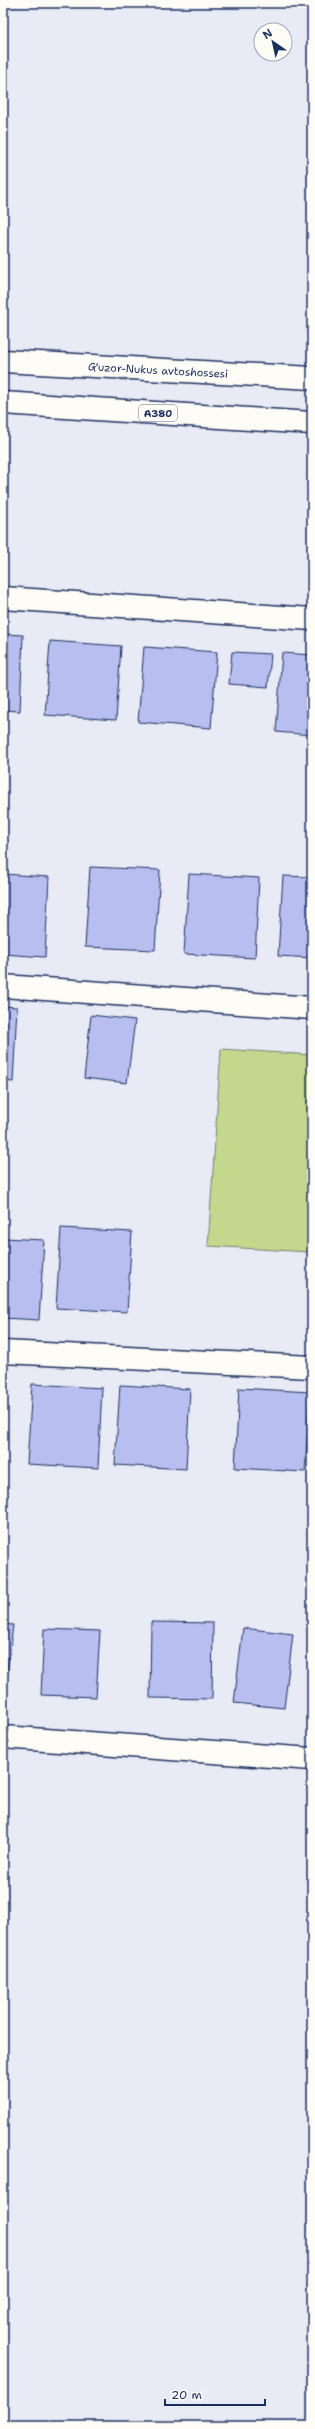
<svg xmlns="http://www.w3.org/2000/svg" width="315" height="2429" viewBox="0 0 315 2429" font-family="'Shantell Sans',sans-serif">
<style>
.green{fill:#c5d78c;stroke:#708375}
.building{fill:#b8bff0;stroke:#1b2f5e}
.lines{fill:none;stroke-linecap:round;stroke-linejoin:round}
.minor-casing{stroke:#1b2f5e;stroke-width:25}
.highway-casing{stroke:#1b2f5e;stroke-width:25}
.minor{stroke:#fdfcf7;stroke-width:22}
.highway{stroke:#fdfcf7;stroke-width:22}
.labels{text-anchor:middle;stroke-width:3.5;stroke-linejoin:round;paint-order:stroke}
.shield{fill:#fdfcf7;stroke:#5f6c8c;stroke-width:1}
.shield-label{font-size:10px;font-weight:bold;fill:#1b2f5e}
.street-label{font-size:11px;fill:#1b2f5e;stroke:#fdfcf7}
</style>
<rect width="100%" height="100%" fill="#e8eaf5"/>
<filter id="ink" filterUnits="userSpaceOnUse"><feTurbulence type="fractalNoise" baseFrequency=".025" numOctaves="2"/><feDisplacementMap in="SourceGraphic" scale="8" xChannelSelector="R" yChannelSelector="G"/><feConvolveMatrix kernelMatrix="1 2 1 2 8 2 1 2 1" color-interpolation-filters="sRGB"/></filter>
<g filter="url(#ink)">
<polygon class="green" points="221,1049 312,1055 312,1203 309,1252 208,1246"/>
<g class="building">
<polygon points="3,634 23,635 20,711 3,710"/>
<polygon points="50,641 121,646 116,720 45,715"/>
<polygon points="144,647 217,652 211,728 138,722"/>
<polygon points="232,652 271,654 268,687 229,684"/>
<polygon points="282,653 312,655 312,735 276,732"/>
<polygon points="90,867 160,870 155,950 85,947"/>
<polygon points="3,874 49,877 45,957 3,954"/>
<polygon points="189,874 259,878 255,958 184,954"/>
<polygon points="283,876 312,877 312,958 278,956"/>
<polygon points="3,1006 17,1007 13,1082 3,1081"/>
<polygon points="91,1015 135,1020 127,1083 84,1078"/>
<polygon points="61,1228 132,1232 127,1312 56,1308"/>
<polygon points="3,1238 44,1240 39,1320 3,1318"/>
<polygon points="32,1384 102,1388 98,1468 27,1464"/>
<polygon points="120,1385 190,1389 186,1469 115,1465"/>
<polygon points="239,1388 310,1392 305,1472 235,1468"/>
<polygon points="151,1622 213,1623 212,1699 150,1698"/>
<polygon points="3,1624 13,1625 5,1692 3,1692"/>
<polygon points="243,1628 293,1634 284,1708 234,1703"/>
<polygon points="44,1629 100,1631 96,1697 41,1695"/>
</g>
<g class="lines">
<g class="minor-casing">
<g id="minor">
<polyline points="3,598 312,619"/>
<polyline points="3,986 312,1008"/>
<polyline points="3,1352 312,1367"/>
<polyline points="3,1737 312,1759"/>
</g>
</g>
<g class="highway-casing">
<g id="highway">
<polyline points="3,361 312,378"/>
<polyline points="3,403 312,423"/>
</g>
</g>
<use href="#minor" class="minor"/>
<use href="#highway" class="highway"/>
</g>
</g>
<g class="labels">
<rect class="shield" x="139" y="405" width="38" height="16" rx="3"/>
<g class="shield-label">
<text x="158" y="417">A380</text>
</g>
<g class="street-label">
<text transform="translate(158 370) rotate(3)" y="4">G'uzor-Nukus avtoshossesi</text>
</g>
</g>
<rect width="315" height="2429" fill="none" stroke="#fdfcf7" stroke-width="16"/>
<rect x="8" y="8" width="299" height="2413" fill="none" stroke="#1b2f5e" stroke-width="1.5" filter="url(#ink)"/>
<g transform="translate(273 42) rotate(326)"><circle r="19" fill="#fdfcf7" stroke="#a3aaba"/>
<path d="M0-3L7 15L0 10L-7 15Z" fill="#1b2f5e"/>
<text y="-6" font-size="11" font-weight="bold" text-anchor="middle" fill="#1b2f5e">N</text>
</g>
<path d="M165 2399v6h100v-6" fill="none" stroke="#1b2f5e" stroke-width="2"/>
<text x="171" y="2399" font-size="12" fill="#1b2f5e" stroke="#fdfcf7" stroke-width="3" paint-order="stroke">20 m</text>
</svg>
